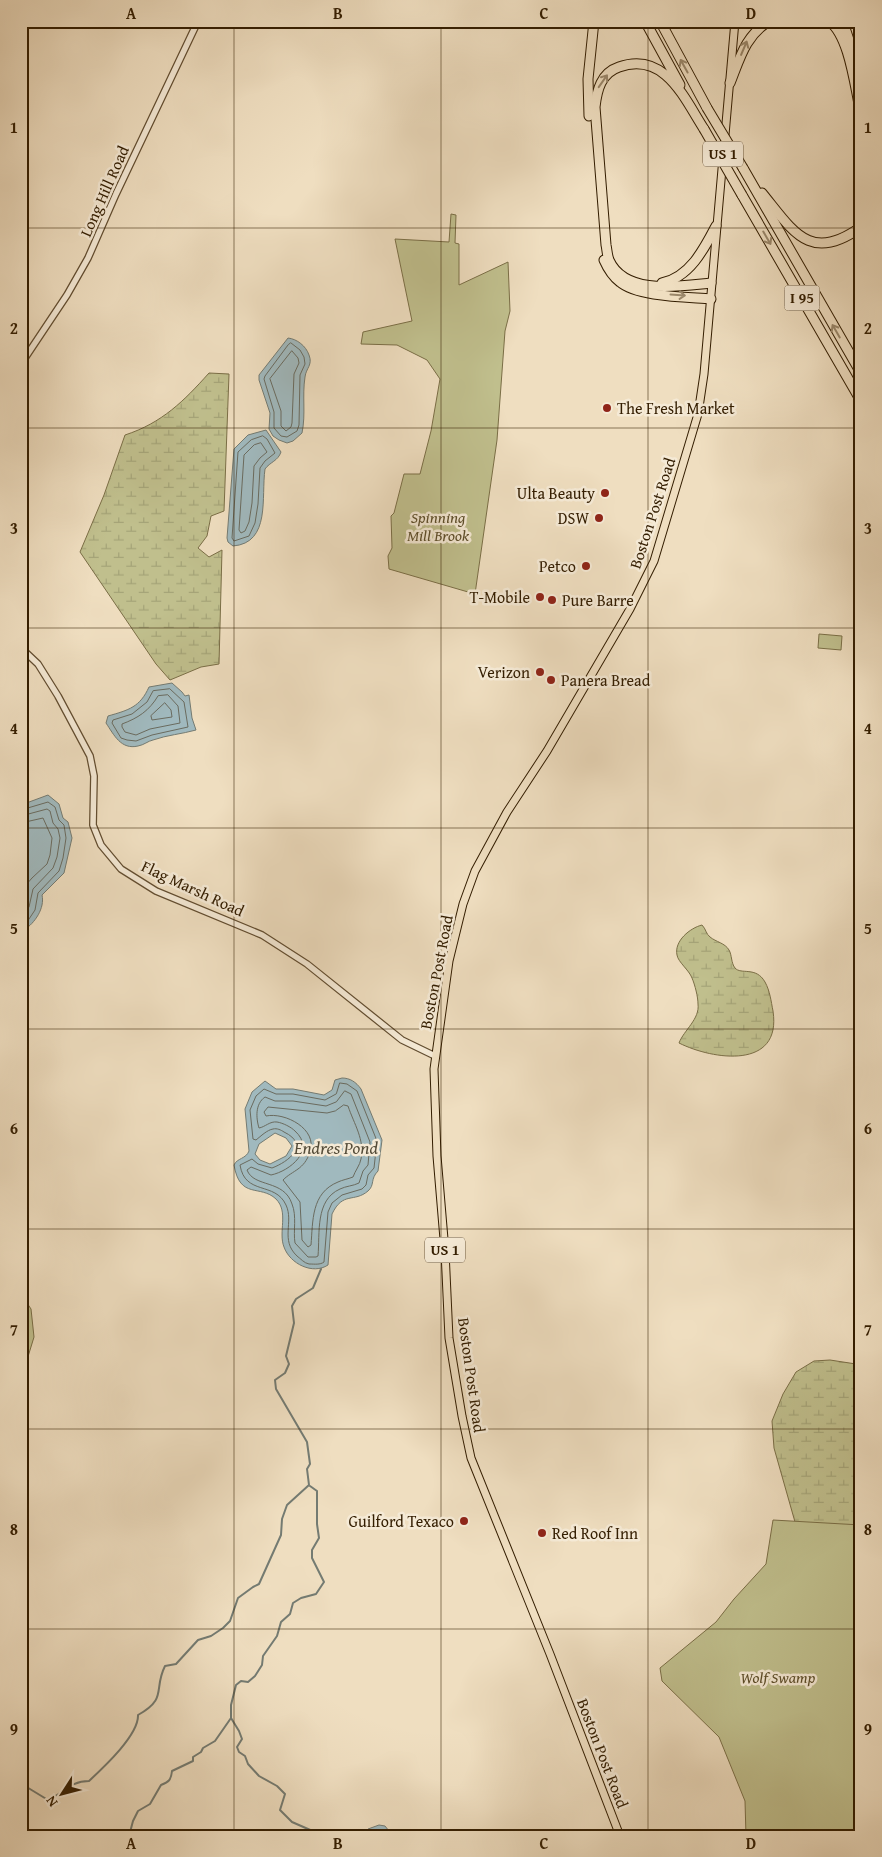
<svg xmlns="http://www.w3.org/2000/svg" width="882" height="1857" viewBox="0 0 882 1857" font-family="'Gentium Book Plus',serif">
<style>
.wetland{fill:url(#wetland-marsh);stroke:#7a6e46}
.park{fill:#c0bf8d;stroke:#7a6e46}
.water{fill:#a0b9be;stroke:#747b72;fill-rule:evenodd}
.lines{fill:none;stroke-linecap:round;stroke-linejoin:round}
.shore{stroke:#6a6b5f;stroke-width:1}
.stream{stroke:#747b72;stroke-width:2}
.minor-casing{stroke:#624d30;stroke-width:8}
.major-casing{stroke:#331d00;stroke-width:9}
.highway-casing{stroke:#331d00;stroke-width:11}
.minor{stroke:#f5ead6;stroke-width:5.5}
.major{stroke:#efdec0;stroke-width:7}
.highway{stroke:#efdec0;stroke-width:9}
.highway-bridge-casing{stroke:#331d00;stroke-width:11;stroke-linecap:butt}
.highway-bridge{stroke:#efdec0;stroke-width:9}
.oneway{stroke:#9a876a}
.grid{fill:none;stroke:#331d00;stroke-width:1;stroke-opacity:0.55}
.poi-dot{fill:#8f2418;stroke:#f5ead6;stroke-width:2}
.labels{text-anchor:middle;stroke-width:5;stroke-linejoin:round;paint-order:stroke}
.shield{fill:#f5ead6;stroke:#6d5a40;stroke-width:1}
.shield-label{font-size:15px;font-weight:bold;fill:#331d00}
.street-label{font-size:16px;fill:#331d00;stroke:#f5ead6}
.poi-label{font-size:16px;fill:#331d00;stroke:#f5ead6;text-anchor:end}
.park-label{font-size:16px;font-style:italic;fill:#5d4e2a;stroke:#f5ead6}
.water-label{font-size:18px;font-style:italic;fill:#544c39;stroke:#f5ead6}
.neatline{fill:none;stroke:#331d00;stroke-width:2}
.grid-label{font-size:16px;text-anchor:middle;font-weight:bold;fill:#331d00}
</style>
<defs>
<pattern id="wetland-marsh" width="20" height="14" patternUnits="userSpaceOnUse" patternTransform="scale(1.25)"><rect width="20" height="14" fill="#c0bf8d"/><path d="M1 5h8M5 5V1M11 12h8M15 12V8" fill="none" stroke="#a5a478"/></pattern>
</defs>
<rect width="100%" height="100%" fill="#efdec0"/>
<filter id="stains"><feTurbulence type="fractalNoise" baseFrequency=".004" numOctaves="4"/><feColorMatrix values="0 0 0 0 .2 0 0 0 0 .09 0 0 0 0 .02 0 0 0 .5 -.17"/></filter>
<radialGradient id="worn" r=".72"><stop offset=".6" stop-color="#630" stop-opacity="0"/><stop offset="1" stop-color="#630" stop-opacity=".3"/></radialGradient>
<g class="wetland">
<path d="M209,373L229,374L224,511L211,516L207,536L198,548L209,557L222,550L219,664L201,667L170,680L156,664L80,552L104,495L125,435C162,423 184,401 209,373Z"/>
<path d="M702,925C706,929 706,934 710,937C716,942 725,943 729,950C732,955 731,963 735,968C741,975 756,966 765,982C770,991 771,1001 773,1011C782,1070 713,1060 679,1043C684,1030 700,1019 698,1004C698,997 695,985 692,978C689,970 678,962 677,955C674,941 690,928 702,925Z"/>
<polygon points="830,1360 856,1364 861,1367 861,1836 797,1529 774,1448 772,1421 783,1394 796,1372 814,1361"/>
</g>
<g class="park">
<polygon points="451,214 456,215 455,243 459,244 459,285 508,262 510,311 505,331 497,440 475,594 389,569 388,556 392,548 391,516 394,513 404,474 420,474 431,431 440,379 427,360 397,345 361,344 363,332 412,321 395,239 449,242"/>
<polygon points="819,634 842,636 841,650 818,648"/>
<polygon points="21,1294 31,1309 34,1337 23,1373 21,1372"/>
<polygon points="773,1520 861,1525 861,1836 746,1836 745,1801 719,1737 662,1681 660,1668 716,1622 734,1599 766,1564"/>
</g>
<g class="water">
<path d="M288,338C297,339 306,346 309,355C313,365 306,368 305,377C302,396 306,414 302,433L293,441L287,443L279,440L273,436L269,429L270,413L259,380V375Z"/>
<path d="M266,430L281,452C278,461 270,462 265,469C261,497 271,543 233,546L228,542L227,538L234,449L248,435Z"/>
<path d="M172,683L182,692L185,696L189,695L192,718L196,730C182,734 167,735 153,740C148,741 144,745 138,746C121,750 114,735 106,723L108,716C129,710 140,707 149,687Z"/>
<path d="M48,795L59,804L63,818L68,822L72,838L64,873L42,895C45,908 35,923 24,930L21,928V805Z"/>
<path d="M342,1078C350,1078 356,1082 361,1089L382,1140L378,1171C370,1179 375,1185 368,1191C354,1203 343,1191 332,1214L328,1265C313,1275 290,1264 284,1247C278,1232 289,1212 276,1199C260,1184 240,1200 234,1165C237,1158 246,1159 249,1151L245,1109L252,1092L265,1081L276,1089H293L324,1095L332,1090L335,1080ZM275,1133L286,1138L292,1146L286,1156L270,1164L260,1160L255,1154L259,1144Z"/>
<polygon points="379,1825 385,1826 393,1836 366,1836 368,1829"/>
</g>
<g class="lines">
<g class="shore">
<polygon points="291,343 300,350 304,357 305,364 300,375 299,425 297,431 287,437 281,436 274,428 274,412 264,379 265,376 288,345"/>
<polygon points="292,351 298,358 299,363 294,374 292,423 291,427 286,431 281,426 281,411 270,379"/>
<polygon points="263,436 267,439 275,453 265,461 260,468 258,504 255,523 249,536 234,541 232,538 238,452 251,440"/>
<polygon points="261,443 267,452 260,458 254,466 252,503 249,522 245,531 241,533 239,530 244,455 254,445"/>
<polygon points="170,689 184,702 188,727 152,735 136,741 127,740 121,738 112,723 113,720 132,714 147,702 153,691"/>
<path d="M168,695L178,706L180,723L150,729L136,735L125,732L122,727V724C138,718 149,711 158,696Z"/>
<polygon points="165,703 171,710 172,717 152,720 151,716"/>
<polyline points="21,810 48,802 55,807 59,820 64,825 66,838 63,858 59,871 38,893 35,910 27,922 21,924"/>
<polyline points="21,816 47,809 50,811 53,823 58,829 60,838 57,857 53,868 33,889 29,907 21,918"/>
<polyline points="21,823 43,818 52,838 50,855 47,864 32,878 25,886 21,906"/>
<path d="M340,1083L347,1084L357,1091L377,1141L374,1168L368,1175L366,1185L362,1189L342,1195L332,1203L328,1212L324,1262C320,1265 315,1264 309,1264C304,1263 301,1259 297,1256C280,1240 294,1222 286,1205C275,1181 245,1196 240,1165L252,1159L258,1164L272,1168C288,1162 311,1145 284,1132C281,1130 277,1128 273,1129C267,1130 261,1136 256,1140L253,1139L250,1110L256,1096L264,1089L276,1094H293L325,1100L336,1094Z"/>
<path d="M345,1091L351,1094L370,1142L368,1165L363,1171L359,1183C353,1186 346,1186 340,1189C315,1200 320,1233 318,1256L316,1257H308L295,1243C293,1231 297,1216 292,1204C284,1179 254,1188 247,1170L251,1167L271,1175C290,1171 316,1150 295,1131C291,1127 283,1123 277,1122C270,1121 265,1127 259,1128C256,1118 255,1104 265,1097L275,1101H293L326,1106L336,1102Z"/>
<path d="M344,1105L348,1106C354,1124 365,1140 361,1159C360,1165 355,1171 353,1177C348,1179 342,1180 338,1182C311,1193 313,1221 311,1245L308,1247L302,1240L300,1202L283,1180C293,1170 304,1170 310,1152C318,1129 285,1112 266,1116L264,1112L268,1107L327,1113L335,1111Z"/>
</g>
<g class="stream">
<polyline points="231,1718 239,1731 242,1739 237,1747 239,1752 245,1756 248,1764 259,1776 277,1786 285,1794 280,1810 292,1822 324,1836"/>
<path d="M21,1786H25L48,1800C64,1793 70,1781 89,1781C103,1768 139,1735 138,1715C168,1698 153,1690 165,1666L176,1664L198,1640L211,1636L223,1628L230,1621L238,1598L253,1587L259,1584L281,1535L282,1519L287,1505L309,1485L307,1469L310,1464L307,1442L276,1389L275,1380L285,1373L289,1364L286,1356L294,1323L292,1306L296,1299L313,1288L321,1269"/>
<path d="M129,1836L133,1821L138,1811L150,1804L161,1785C169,1782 171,1780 172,1771L193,1761V1757L201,1752L203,1748L215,1741L231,1718V1705L236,1685L241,1681L248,1682L255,1676L262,1665L263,1656L277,1636L281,1622L290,1614L293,1603L301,1598L316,1594L324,1582L312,1558V1550L319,1538L317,1524V1491L310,1486"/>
</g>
<g class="minor-casing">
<g id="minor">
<polyline points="21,364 67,295 88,258 116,194 198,21"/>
<polyline points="21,648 38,664 58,696 90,756 94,776 93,825 101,845 121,869 156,891 262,935 307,964 402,1040 435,1056"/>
<polyline points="607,1836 618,1831"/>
</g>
</g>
<g class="major-casing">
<polyline id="major" points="620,1836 550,1654 471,1458 462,1416 449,1338 445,1251 437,1156 434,1069 449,961 463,904 475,871 507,812 547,751 630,609 654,561 698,414 704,374 735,21"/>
</g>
<g class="highway-casing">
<g id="highway">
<polyline points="645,21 680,85"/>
<polyline points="660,21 707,108"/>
<path d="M829,21C850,36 855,89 861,113"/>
<polyline points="838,21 846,31 853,52"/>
<path d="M730,83C740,58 745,36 769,21"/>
<polyline points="589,116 588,79 594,21"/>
<path d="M704,129C684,98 665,51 619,67C601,73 597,90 595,107L606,245C607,249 607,255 609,260C625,296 680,286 711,283"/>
<polyline points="743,168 861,373"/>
<path d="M762,193C793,231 810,264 861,227"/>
<polyline points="742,195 861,401"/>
<path d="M604,260C608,269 612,276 620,282C637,297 687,297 711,299"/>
<path d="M662,283C690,277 704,249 716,226"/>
</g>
</g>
<use href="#minor" class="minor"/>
<use href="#major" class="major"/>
<use href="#highway" class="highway"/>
<g class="highway-bridge-casing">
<g id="highway-bridge">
<polyline points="707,108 743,168"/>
<polyline points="704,129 742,195"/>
</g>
</g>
<use href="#highway-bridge" class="highway-bridge"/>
</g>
<defs><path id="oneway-shaft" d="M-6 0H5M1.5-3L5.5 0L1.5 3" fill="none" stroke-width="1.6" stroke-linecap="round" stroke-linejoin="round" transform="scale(1.25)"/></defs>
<g class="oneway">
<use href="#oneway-shaft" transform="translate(744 48) rotate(-67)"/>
<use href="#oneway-shaft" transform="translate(684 66) rotate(-119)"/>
<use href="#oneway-shaft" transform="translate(603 81) rotate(-55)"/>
<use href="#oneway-shaft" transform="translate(767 238) rotate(60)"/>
<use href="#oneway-shaft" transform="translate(678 295) rotate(4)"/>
<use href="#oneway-shaft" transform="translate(836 331) rotate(-120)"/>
</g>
<path class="grid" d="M234,21V1836M441,21V1836M648,21V1836M21,228H861M21,428H861M21,628H861M21,828H861M21,1029H861M21,1229H861M21,1429H861M21,1629H861"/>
<g class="poi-dot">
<circle cx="607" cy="408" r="5"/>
<circle cx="605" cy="493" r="5"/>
<circle cx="599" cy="518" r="5"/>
<circle cx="586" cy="566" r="5"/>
<circle cx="540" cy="597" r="5"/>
<circle cx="552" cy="600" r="5"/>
<circle cx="540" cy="672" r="5"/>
<circle cx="551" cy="680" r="5"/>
<circle cx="464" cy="1521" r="5"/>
<circle cx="542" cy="1533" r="5"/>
</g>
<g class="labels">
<g class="shield">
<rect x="703" y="141.5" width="40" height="25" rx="4"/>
<rect x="784.5" y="285.5" width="35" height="25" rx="4"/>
<rect x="425" y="1237.5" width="40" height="25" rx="4"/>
</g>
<g class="shield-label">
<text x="723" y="159">US 1</text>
<text x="802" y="303">I 95</text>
<text x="445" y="1255">US 1</text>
</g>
<g class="street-label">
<text transform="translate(104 191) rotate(-66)" y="6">Long Hill Road</text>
<text transform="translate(652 513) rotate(-72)" y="6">Boston Post Road</text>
<text transform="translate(193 888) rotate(25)" y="6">Flag Marsh Road</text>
<text transform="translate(436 972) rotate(-79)" y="6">Boston Post Road</text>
<text transform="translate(472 1375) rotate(82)" y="6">Boston Post Road</text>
<text transform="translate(603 1753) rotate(69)" y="6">Boston Post Road</text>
</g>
<g class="poi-label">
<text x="617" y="414" text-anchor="start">The Fresh Market</text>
<text x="595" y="499">Ulta Beauty</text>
<text x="589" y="524">DSW</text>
<text x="576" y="572">Petco</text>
<text x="530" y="603">T-Mobile</text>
<text x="562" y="606" text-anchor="start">Pure Barre</text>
<text x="530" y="678">Verizon</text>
<text x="561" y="686" text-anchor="start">Panera Bread</text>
<text x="454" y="1527">Guilford Texaco</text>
<text x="552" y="1539" text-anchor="start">Red Roof Inn</text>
</g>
<g class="park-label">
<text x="438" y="523">Spinning<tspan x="438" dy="18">Mill Brook</tspan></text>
<text x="778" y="1683">Wolf Swamp</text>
</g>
<g class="water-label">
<text x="336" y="1154">Endres Pond</text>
</g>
</g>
<rect width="882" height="1857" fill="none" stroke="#efdec0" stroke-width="55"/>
<g transform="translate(62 1794) rotate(234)" stroke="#f5ead6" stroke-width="4" paint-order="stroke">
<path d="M0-4L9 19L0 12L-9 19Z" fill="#331d00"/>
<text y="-8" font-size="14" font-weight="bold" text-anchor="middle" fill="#331d00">N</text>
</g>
<rect x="28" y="28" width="826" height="1802" class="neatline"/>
<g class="grid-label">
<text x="131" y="19">A</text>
<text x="338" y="19">B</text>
<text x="544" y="19">C</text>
<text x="751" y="19">D</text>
<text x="14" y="133">1</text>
<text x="868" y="133">1</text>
<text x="14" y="334">2</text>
<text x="868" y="334">2</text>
<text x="14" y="534">3</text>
<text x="868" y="534">3</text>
<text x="14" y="734">4</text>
<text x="868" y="734">4</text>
<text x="14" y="934">5</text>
<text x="868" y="934">5</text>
<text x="14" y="1134">6</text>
<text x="868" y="1134">6</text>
<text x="14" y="1335">7</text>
<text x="868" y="1335">7</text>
<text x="14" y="1535">8</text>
<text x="868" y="1535">8</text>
<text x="14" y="1735">9</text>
<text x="868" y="1735">9</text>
<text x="131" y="1849">A</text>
<text x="338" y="1849">B</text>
<text x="544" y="1849">C</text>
<text x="751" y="1849">D</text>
</g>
<rect width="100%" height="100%" filter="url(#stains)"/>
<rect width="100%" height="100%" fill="url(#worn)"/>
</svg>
